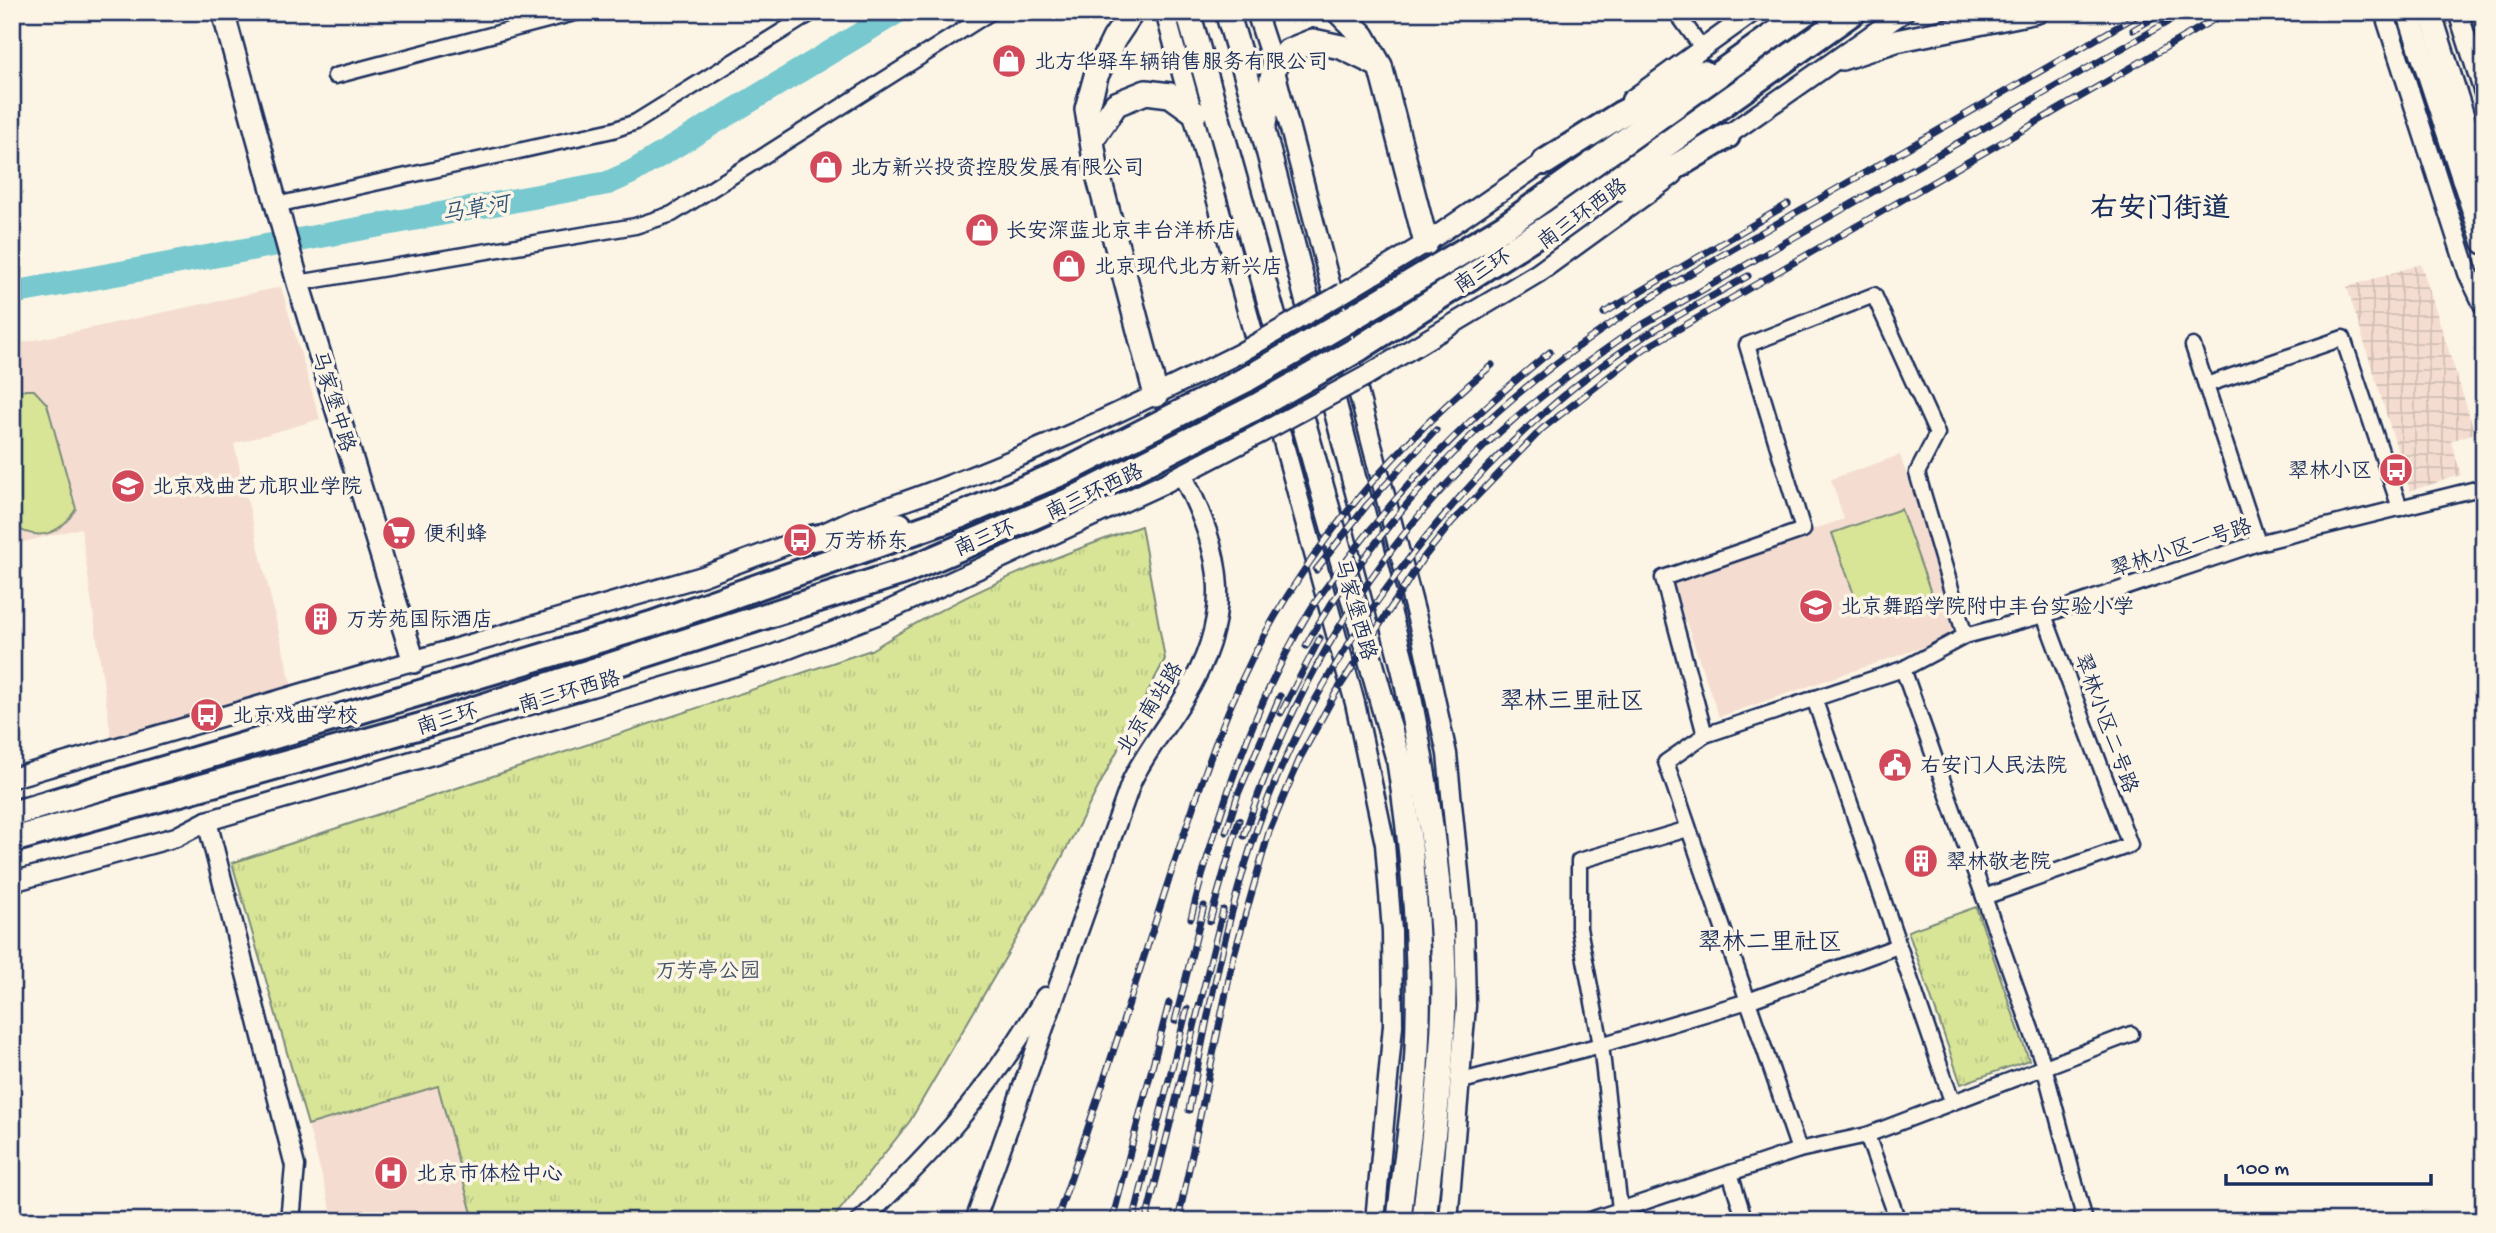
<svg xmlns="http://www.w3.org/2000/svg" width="2496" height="1233" viewBox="0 0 2496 1233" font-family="'Gochi Hand','LXGW WenKai TC',sans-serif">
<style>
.built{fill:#f4ddd0}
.industrial{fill:url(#industrial-grid)}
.green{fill:#d8e597;stroke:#7a8a7a;stroke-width:2}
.park{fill:url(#park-tufts);stroke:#7a8a7a;stroke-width:2}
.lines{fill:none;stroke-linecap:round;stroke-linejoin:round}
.river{stroke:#77c8cf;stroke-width:24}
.minor-casing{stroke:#1b2f5e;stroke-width:19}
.tertiary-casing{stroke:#1b2f5e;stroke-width:23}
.secondary-casing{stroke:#1b2f5e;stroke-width:26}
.primary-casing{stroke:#1b2f5e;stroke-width:28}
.trunk-casing{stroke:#1b2f5e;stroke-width:30}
.minor{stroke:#fcf5e5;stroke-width:14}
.tertiary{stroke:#fcf5e5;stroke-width:18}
.secondary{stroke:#fcf5e5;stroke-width:21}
.primary{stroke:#fcf5e5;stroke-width:23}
.trunk{stroke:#fcf5e5;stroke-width:24}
.rail-casing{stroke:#1b2f5e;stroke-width:7}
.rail{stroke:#fcf5e5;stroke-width:4.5;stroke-dasharray:13;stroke-linecap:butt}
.tertiary-bridge-casing{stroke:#1b2f5e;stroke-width:23;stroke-linecap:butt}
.trunk-bridge-casing{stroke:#1b2f5e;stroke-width:30;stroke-linecap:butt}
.tertiary-bridge{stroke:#fcf5e5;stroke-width:18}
.trunk-bridge{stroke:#fcf5e5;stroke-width:24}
.labels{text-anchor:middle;stroke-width:7;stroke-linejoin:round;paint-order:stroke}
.poi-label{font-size:21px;fill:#1b2f5e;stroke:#fcf5e5;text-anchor:start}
.street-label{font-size:21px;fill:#1b2f5e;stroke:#fcf5e5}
.park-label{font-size:21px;fill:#415369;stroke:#fcf5e5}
.water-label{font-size:23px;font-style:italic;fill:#32557a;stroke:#fcf5e5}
.quarter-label{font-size:24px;fill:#1b2f5e;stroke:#fcf5e5}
.district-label{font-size:28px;font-weight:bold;fill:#1b2f5e;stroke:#fcf5e5}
</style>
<defs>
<pattern id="industrial-grid" width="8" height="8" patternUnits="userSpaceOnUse" patternTransform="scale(1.75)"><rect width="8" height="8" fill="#f4ddd0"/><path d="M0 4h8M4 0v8" fill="none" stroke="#d1beb5"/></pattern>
<pattern id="park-tufts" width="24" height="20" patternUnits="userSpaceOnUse" patternTransform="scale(1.75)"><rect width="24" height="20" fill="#d8e597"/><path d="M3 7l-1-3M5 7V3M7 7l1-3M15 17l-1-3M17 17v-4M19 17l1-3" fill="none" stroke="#b9c585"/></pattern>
</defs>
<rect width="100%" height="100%" fill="#fcf5e5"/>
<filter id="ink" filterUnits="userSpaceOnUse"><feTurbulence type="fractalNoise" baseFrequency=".0143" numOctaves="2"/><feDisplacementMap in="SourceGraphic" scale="14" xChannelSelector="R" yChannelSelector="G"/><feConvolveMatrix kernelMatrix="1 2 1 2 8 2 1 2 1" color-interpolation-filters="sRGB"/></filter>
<g filter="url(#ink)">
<g class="built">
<polygon points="281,287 320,419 234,444 293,691 112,743 81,528 12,545 12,345"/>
<polygon points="1900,455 1961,634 1719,717 1671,578 1844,519 1831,479"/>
<polygon points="438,1085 474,1221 334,1221 308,1125"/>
</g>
<polygon class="industrial" points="2421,264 2475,433 2451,441 2461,475 2410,491 2347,287"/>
<g class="green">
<path d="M12,390H34L47,404L76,509C60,534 39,543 12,525Z"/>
<polygon points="1901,509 1931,593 1862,617 1832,533"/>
</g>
<g class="park">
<path d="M1141,526L1165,659L1046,888L910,1121L831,1221H474L438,1086L308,1125L232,863L871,650C958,595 1045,560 1141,526Z"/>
<polygon points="1976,907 2029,1060 1961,1084 1908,931"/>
</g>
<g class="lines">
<polyline class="river" points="12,293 608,183 632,172 897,12"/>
<g class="minor-casing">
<g id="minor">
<polyline points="1676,12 1702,48"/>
<polyline points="335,76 578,12"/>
<polyline points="276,205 613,130 636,122 813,12"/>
<polyline points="298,283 635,226 672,214 991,12"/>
<polyline points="2193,346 2258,543"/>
<polyline points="2206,385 2343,338 2400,508"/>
<polyline points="1903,669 2044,1066 2085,1221"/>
<polyline points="1814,698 1952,1101"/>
<polyline points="1705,735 1663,578 1803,530 1747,345 1874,295 1937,434 1917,473 1965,636"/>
<polyline points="1688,829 1579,861 1579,928 1601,1045 1748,1001 1898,946"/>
<polyline points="1984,897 2130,845 2044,615"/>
<polyline points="1462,1081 1601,1045 1620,1209"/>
<polyline points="1867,1135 1898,1221"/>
<polyline points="1799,1150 1666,762 1705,735 1903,669 1965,636 2044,615 2258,543 2484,487"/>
<polyline points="1730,1173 1745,1221"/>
<polyline points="1587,1221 1799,1150 1867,1135 2131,1034"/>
</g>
</g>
<g class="tertiary-casing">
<g id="tertiary">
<polyline points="1165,12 1355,703 1385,844 1392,931 1393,1025 1375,1221"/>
<polyline points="1256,12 1274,67 1422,638 1447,754 1464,922 1466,1006 1448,1221"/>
<polyline points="2384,12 2468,273 2484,306"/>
<polyline points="2458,12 2484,93"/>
<polyline points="1631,100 1753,12"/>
<polyline points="1718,142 1904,12"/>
<polyline points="1343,293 1426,243 1554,155"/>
<polyline points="1366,376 1538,273 1673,175"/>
<path d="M12,778L703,576L800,540C823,537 842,522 864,515C994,473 1118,414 1240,353"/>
<polyline points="207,821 295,1166 290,1221"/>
<polyline points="12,882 176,837 207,821 770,656 887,611 1165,483 1261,433"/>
<path d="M861,1221C939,1147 990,1089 1045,997"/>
<path d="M975,1221L1132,780C1147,750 1167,726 1184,698C1235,615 1224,557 1182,474"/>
</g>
</g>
<g class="secondary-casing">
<g id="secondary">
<polyline points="223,12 298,283 414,662"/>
<polyline points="2408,12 2484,243"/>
<polyline points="2430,12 2484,183"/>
<polyline points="1842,59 1896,41 2037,12"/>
</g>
</g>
<g class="primary-casing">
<g id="primary">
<polyline points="1132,12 1114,39 1096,76 1087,109 1096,167 1156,395"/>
<path d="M1188,12L1399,762C1416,871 1424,982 1414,1093C1410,1136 1403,1178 1399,1221"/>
<path d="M1227,12L1263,131L1404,670C1423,762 1438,855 1443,949C1448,1039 1433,1131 1424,1221"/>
<polyline points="1339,12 1363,36 1380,66 1426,243"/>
<polyline points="1264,124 1274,67 1288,51 1313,41 1341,47 1380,66"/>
<polyline points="1093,138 1116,104 1146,92 1170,95 1195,113"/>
</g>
</g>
<g class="trunk-casing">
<g id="trunk">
<polyline points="1545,162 1621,114 1703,73"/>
<polyline points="1621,188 1677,166 1727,136"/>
<polyline points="1350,319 1504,227 1806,12"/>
<polyline points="1358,349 1558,221 1853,12"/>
<polyline points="813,538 899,525"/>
<polyline points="12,814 652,624 959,516 1066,471 1247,379"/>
<polyline points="12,840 428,724 903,572 1076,498 1254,408"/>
</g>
</g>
<use href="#minor" class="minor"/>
<use href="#tertiary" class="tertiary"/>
<use href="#secondary" class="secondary"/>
<use href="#primary" class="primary"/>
<use href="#trunk" class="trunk"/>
<g class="rail-casing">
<g id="rail">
<polyline points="2133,30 2164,12"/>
<polyline points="1604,313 1788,204"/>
<polyline points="1316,570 1367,505 1436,430"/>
<path d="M1306,646C1324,611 1348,580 1371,549C1459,432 1562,350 1686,276L2143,12"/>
<polyline points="1281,713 1320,638"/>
<polyline points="1226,832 1238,794 1280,696"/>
<path d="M1244,836C1295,677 1387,529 1513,420C1551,387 1592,359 1633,330L2185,12"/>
<path d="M1191,918C1218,812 1253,706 1309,612C1320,594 1334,577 1347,560C1406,480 1473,414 1550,352"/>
<polyline points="1210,921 1239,820"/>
<polyline points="1175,1021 1204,906"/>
<path d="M1189,1110C1208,1014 1226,916 1259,823C1319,656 1455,477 1596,370C1643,334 1696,305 1748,276"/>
<path d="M1056,1221C1097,1105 1134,987 1172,870C1199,790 1224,708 1265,634C1322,531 1401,441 1492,365"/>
<polyline points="1112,1221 1169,1003"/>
<polyline points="1133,1221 1187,1009"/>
<polyline points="1146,1221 1223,910"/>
<polyline points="1178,1221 1234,955 1269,832 1300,758 1335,694 1421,561 1452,522 1542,429 1644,349 2227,12"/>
</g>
</g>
<use href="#rail" class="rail"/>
<g class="tertiary-bridge-casing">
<g id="tertiary-bridge">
<polyline points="1240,353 1343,293"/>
<polyline points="1261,433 1366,376"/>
</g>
</g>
<g class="trunk-bridge-casing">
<g id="trunk-bridge">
<polyline points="1247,379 1350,319"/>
<polyline points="1254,408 1358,349"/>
</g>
</g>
<use href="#tertiary-bridge" class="tertiary-bridge"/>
<use href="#trunk-bridge" class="trunk-bridge"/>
</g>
</g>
<defs>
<g id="shop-disc" transform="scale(1.75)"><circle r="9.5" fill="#d1495b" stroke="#fcf5e5"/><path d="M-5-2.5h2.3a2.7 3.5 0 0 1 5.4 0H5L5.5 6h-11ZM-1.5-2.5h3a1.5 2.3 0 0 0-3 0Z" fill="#fff"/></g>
<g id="bus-disc" transform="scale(1.75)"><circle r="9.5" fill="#d1495b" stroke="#fcf5e5"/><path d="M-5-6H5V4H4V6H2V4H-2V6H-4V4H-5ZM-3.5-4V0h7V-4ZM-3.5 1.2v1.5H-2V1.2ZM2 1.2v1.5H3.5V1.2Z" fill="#fff"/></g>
<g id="university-disc" transform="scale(1.75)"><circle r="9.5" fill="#d1495b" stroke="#fcf5e5"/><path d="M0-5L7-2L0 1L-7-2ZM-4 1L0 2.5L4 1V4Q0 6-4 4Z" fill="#fff"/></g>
<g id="supermarket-disc" transform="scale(1.75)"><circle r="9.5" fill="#d1495b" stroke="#fcf5e5"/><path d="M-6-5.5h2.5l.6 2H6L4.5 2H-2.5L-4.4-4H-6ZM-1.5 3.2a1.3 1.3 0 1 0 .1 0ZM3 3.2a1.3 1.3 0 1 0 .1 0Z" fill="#fff"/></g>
<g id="school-disc" transform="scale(1.75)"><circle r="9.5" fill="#d1495b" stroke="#fcf5e5"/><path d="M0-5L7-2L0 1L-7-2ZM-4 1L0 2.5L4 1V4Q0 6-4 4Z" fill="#fff"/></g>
<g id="building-disc" transform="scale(1.75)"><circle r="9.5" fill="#d1495b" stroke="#fcf5e5"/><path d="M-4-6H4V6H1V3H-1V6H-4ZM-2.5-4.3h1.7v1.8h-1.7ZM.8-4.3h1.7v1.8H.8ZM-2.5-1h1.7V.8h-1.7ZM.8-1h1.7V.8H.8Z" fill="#fff"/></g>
<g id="civic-disc" transform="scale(1.75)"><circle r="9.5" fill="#d1495b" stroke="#fcf5e5"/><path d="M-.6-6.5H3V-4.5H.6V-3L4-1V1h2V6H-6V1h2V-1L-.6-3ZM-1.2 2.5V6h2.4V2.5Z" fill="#fff"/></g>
<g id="hospital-disc" transform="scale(1.75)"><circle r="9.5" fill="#d1495b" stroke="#fcf5e5"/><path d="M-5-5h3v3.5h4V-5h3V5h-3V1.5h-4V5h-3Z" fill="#fff"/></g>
</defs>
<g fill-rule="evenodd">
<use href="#shop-disc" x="1009" y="61"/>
<use href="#shop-disc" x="826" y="167"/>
<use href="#shop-disc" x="982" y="230"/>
<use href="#shop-disc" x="1069" y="266"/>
<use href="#bus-disc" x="2396" y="470"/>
<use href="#university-disc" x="128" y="486"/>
<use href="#supermarket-disc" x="399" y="533"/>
<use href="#bus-disc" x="800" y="540"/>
<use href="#school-disc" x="1816" y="606"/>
<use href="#building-disc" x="321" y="619"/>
<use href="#bus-disc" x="207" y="715"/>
<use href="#civic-disc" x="1895" y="765"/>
<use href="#building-disc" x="1921" y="861"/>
<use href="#hospital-disc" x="391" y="1173"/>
</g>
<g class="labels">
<g class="poi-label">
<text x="1034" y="68">北方华驿车辆销售服务有限公司</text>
<text x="850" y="174">北方新兴投资控股发展有限公司</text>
<text x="1006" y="237">长安深蓝北京丰台洋桥店</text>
<text x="1094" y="273">北京现代北方新兴店</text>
<text x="2372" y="477" text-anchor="end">翠林小区</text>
<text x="152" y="493">北京戏曲艺术职业学院</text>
<text x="424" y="540">便利蜂</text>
<text x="824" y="547">万芳桥东</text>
<text x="1840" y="613">北京舞蹈学院附中丰台实验小学</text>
<text x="346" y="626">万芳苑国际酒店</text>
<text x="232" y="722">北京戏曲学校</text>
<text x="1920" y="772">右安门人民法院</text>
<text x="1946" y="868">翠林敬老院</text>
<text x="416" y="1180">北京市体检中心</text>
</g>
<g class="street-label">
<text transform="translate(1582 213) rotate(-36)" y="7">南三环西路</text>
<text transform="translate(1482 270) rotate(-33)" y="7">南三环</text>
<text transform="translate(334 401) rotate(73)" y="7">马家堡中路</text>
<text transform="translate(1094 491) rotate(-25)" y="7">南三环西路</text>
<text transform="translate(984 537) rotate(-23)" y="7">南三环</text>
<text transform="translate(2181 547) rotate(-18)" y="7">翠林小区一号路</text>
<text transform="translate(1356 609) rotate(74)" y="7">马家堡西路</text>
<text transform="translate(569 691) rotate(-16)" y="7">南三环西路</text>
<text transform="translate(1149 708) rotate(-58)" y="7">北京南站路</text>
<text transform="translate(447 718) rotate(-17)" y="7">南三环</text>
<text transform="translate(2107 723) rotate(70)" y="7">翠林小区二号路</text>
</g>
<g class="park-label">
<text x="708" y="977">万芳亭公园</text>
</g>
<g class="water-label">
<text transform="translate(475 208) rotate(-10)" y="8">马草河</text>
</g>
<g class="quarter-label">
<text x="1572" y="708">翠林三里社区</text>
<text x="1770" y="949">翠林二里社区</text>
</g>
<g class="district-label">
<text x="2160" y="216">右安门街道</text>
</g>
</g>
<rect width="2496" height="1233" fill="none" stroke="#fcf5e5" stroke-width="42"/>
<rect x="21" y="21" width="2454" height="1191" fill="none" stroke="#1b2f5e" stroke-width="2.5" filter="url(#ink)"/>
<path d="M2226 1174v10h205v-10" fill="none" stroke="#1b2f5e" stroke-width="3.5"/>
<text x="2237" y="1174" font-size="21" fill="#1b2f5e" stroke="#fcf5e5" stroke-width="5" paint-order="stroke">100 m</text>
</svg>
